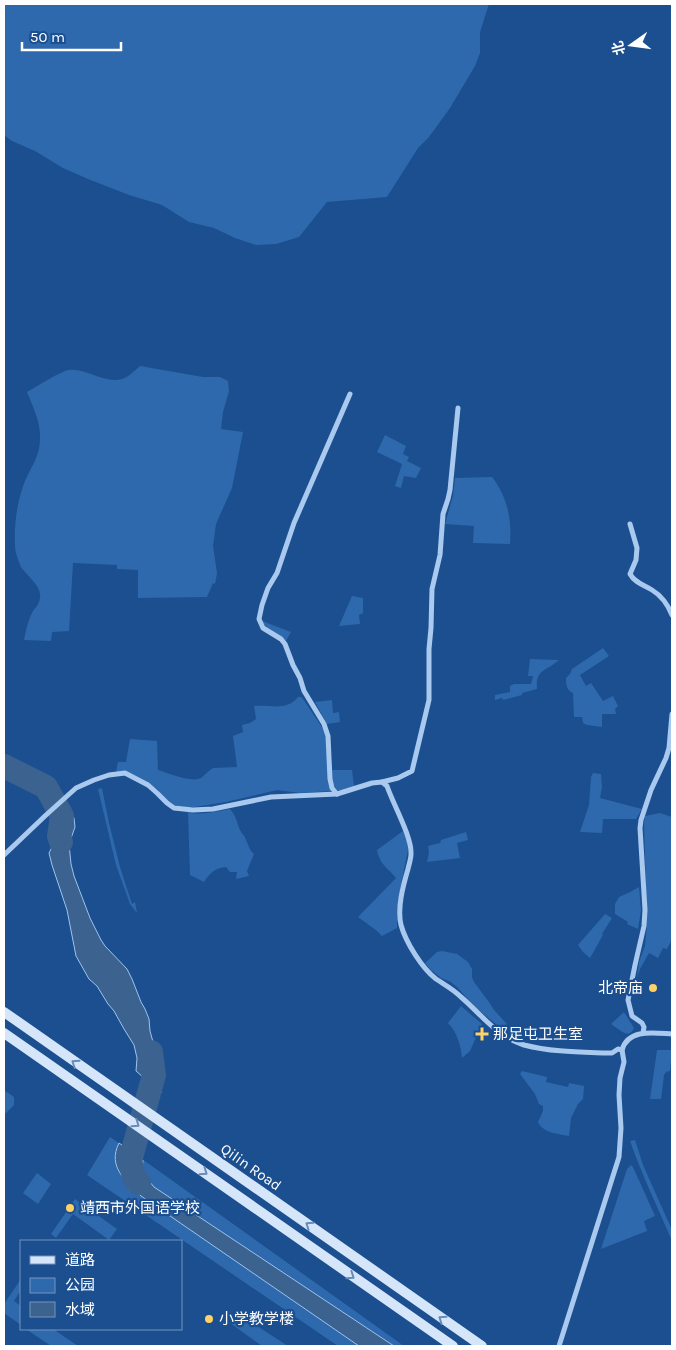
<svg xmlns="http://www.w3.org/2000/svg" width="676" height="1350" viewBox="0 0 676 1350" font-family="Karla,'Noto Sans SC',sans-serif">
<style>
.green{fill:#2e69ad}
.water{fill:#3c6290;stroke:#9cc4f0}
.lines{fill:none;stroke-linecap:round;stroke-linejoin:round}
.river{stroke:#3c6290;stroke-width:24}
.street{stroke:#a9c9ee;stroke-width:5}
.secondary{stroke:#d6e6fa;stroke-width:10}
.oneway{stroke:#668bba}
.poi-dot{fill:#ffd166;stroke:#1b4f8f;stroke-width:2}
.labels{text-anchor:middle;stroke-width:4.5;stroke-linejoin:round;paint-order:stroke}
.poi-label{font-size:15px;fill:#fff;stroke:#1b4f8f;text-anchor:start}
.street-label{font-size:15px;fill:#fff;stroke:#1b4f8f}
</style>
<rect width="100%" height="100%" fill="#1b4f8f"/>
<g class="green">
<polygon points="4,4 489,4 480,32 480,53 475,66 450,108 429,137 418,148 387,197 327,202 299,237 276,244 256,245 235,238 214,228 189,222 162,205 129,195 88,179 63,168 35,151 12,141 4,135"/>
<path d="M140,366L203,377H220L228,381L229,391L223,412L221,429L243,432L232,488L216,524L213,546L217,573L215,584L213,583L207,597L138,598V570L117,569V565L73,563L69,631L52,632L51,641L24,640C26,631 28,620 33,611C36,607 39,604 40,598C42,586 27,576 21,567C18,560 15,552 15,545C14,524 17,501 25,481C31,467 40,456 40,439C41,423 33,407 27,392C36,387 61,371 69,370C86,368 104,384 122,379C129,377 135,370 140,366Z"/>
<polygon points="385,435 406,446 403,454 409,457 407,461 421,468 416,478 404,476 401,488 395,486 402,464 377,452"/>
<path d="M492,477C507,496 512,519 510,544L473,543L474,526L445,524L453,496L455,478Z"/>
<polygon points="352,596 363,598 363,613 359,615 360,624 339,626"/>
<path d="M262,621L291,632L286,641C279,634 267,631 262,621Z"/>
<path d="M603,648L609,656L580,675L586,686L591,683L603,701L613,696L618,706L615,709L616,714H602V727L587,725L583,723L582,717H574L573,693C567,691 566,685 566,678L570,674L572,669Z"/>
<path d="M530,659L559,660C547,671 535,669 537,689L522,693V695L503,700L502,698L495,700V695L510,692V686L514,684H531L533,676H528Z"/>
<path d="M298,697H301L303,699L324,730L326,734L332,791L300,793L277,790L226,802L195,807H186L173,805L165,799L158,790L152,786L127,772L124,771L116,772L118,762H126L130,739L157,741L158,770C167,773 192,783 201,778C205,775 208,771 213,768L237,767L233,736L243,732L242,725L250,723L256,719L254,706C270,704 286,712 298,697Z"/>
<polygon points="332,700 333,713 339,712 340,722 327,724 315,702"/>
<polygon points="331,770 352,770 354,786 342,790 337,790 333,785"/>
<polygon points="593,773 601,774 602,787 600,798 642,809 636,819 603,819 602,833 580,832 589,805 591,777"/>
<polygon points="102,788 109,823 120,867 132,904 135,902 137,913 130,904 116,865 98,789"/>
<path d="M230,809C237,817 236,821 240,830C242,834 245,836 246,840C249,846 249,850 254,854L247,871L249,876L236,879L237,872H230L226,867C215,868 210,873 204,882L190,875L188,812C199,816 219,811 230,809Z"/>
<polygon points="660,813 672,817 672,939 667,949 663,948 658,958 649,953 640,969 637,979 639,962 645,946 647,925 644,823 645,816"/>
<path d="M403,831L407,840L408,850L400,890L397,913V928L382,936L377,931L358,917L396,878C387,867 380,865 377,850Z"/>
<polygon points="466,832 468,840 457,843 460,858 427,862 429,853 428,846 440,843 441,840"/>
<polygon points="639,887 641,910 638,929 627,924 628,922 615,914 615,904 619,897 630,892"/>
<polygon points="605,914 612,918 602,934 603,935 590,958 583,952 578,945"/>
<polygon points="442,951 457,954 468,962 472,969 472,977 474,982 489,1002 494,1010 507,1024 502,1029 475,1007 457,987 451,982 441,978 431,970 425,963 437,952"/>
<path d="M461,1006L482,1024L470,1051L462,1058C461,1046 457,1032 448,1023Z"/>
<path d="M624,1012L634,1028C629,1041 618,1028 611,1024Z"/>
<polygon points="657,1050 672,1050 670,1071 666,1072 664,1075 661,1099 650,1099"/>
<path d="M522,1071L547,1077L546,1082L568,1087L569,1083L584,1086L583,1099L578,1104L571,1118L569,1136C558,1134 543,1133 538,1122L543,1111V1106L539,1104L535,1094L520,1074Z"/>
<polygon points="4,1090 14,1097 14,1105 4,1115"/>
<path d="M110,1137L119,1143C107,1166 126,1181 141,1196L359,1346H338L87,1175Z"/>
<path d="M635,1140L643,1165L672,1230V1241C658,1208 642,1175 630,1141Z"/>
<path d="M143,1160L149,1164L404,1346H394L154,1187C146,1177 141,1173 143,1160Z"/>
<polygon points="631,1165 633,1167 655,1216 644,1221 647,1231 601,1249 627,1169"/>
<polygon points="37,1173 51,1184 38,1204 23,1193"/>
<polygon points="75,1199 117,1229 109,1240 73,1214 56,1238 51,1234"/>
<polygon points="21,1279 21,1290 14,1301 21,1306 21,1325 4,1313 4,1304"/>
<polygon points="237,1313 288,1346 262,1346 230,1323"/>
<polygon points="26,1329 53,1329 78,1346 51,1346"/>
</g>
<g class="water">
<polygon points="67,806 74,818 75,827 69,844 71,864 74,876 90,918 101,940 105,946 127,969 132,979 141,1002 145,1009 149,1019 150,1031 158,1060 161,1093 136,1071 137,1058 134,1045 124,1029 114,1011 108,1004 97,986 89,979 76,956 67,910 52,865 49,853 55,841 56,822 54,816"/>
<path d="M119,1143L143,1160C141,1173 146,1177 154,1187L394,1346H359L141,1196C126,1181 107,1167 119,1143Z"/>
</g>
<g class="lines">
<g class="river">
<polyline points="4,766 46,787 62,816 59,836 61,842"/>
<polyline points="139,1183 134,1177 130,1161 154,1075 151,1052"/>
</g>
<g class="street">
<path d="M630,524L637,548L636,560L630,574C635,583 644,585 652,590C662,596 668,605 672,615"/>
<polyline points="382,782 398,778 412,771 429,700 429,649 431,628 432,589 440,555 443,514 448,499 450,490 458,408"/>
<polyline points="337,794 332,788 330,779 328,736 324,724 304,691 300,678 293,665 285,644 281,639 263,628 259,619 262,605 268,588 277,573 294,523 350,394"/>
<path d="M4,855L46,815L76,788L94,780L109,775L125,773L148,785L157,793L167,803L174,808L193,810L213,809L271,797L337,794L372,783L382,782L387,786C393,804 412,837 411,854C411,859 409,864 408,869C403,886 397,908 401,925C406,943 422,968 436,979C445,985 453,989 461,997C482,1015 496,1036 524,1045C551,1052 579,1052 607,1053H612L618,1049L622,1050L624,1062L620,1078L619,1095L621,1128L619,1157L559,1346"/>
<polyline points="643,1033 644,1027 642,1023 632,1016 628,1000 635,965 644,926 645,910 640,828 641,820 651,790 666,758 669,748 672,714"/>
<path d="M622,1050C628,1028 655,1033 672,1034"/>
</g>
<g class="secondary">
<polyline points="4,1012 482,1346"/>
<polyline points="4,1033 453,1346"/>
</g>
</g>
<defs><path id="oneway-chevron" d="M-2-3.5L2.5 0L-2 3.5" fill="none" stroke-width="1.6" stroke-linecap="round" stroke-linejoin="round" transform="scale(1.25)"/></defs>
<g class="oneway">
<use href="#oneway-chevron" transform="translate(75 1063) rotate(-146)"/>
<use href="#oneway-chevron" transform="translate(136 1124) rotate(35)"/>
<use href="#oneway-chevron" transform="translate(204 1172) rotate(35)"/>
<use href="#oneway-chevron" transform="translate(309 1225) rotate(-145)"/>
<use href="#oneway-chevron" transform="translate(351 1276) rotate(35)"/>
<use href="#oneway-chevron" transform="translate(442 1319) rotate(-145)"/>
</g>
<g class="poi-dot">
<circle cx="653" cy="988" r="5"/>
<path d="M479.5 1026.5h5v5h5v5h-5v5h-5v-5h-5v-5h5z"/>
<circle cx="70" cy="1208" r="5"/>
<circle cx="209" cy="1319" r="5"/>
</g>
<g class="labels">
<g class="poi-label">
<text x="643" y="993" text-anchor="end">北帝庙</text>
<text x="493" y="1039">那足屯卫生室</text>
<text x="80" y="1213">靖西市外国语学校</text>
<text x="219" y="1324">小学教学楼</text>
</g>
<g class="street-label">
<text transform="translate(251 1167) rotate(35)" y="5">Qilin Road</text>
</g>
</g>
<rect width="676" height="1350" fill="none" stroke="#ffffff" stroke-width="10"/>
<rect x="20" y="1240" width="162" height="90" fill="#1b4f8f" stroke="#7695bc"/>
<rect x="30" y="1256" width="25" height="8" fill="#d6e6fa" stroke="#7695bc"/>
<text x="65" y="1265" font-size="15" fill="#ffffff">道路</text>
<rect x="30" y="1278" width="25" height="15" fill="#2e69ad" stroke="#7695bc"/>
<text x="65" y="1290" font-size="15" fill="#ffffff">公园</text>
<rect x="30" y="1302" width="25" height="15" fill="#3c6290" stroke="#7695bc"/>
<text x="65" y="1315" font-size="15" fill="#ffffff">水域</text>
<g transform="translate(631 45) rotate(256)" stroke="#1b4f8f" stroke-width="4" paint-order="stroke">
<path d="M0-4L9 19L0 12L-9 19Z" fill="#ffffff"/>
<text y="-8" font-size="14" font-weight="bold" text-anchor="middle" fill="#ffffff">北</text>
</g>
<path d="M22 42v8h99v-8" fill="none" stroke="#ffffff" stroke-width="2.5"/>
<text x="30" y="42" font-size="15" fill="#ffffff" stroke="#1b4f8f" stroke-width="4" paint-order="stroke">50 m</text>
</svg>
